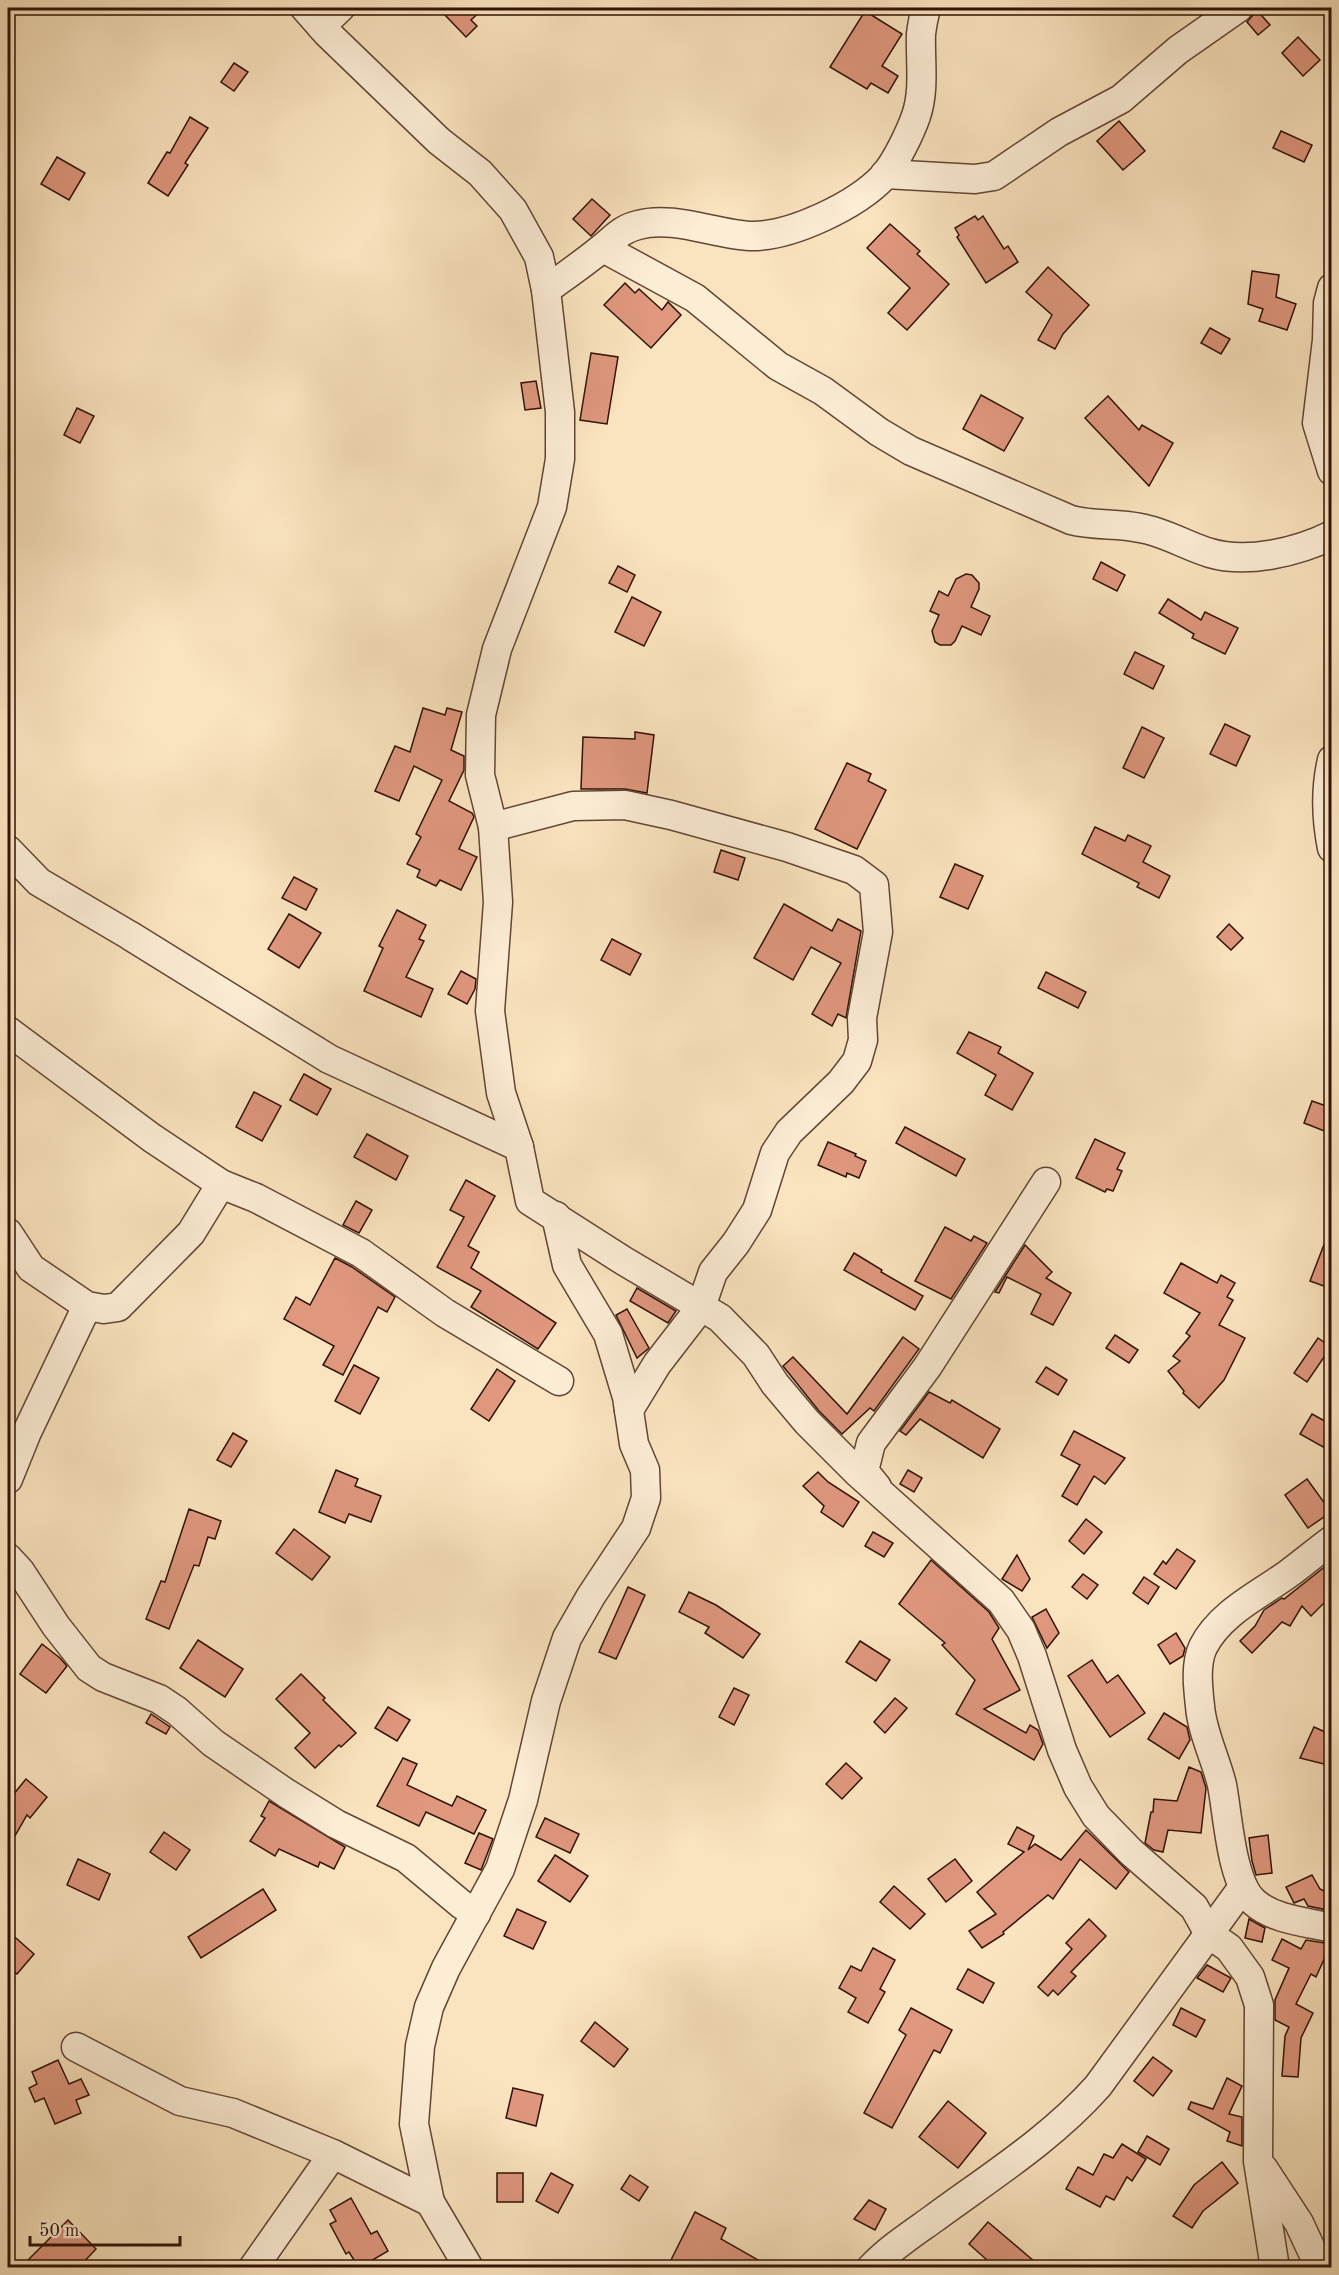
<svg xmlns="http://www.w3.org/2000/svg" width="1339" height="2275" viewBox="0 0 1339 2275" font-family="'Old Standard TT',serif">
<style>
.building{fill:#df977e;stroke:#301206;stroke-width:1.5}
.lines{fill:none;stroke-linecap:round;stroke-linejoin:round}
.minor-casing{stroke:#624634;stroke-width:31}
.minor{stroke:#fcedd5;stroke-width:28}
</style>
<rect width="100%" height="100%" fill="#fae4bf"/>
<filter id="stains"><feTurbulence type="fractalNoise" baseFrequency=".00333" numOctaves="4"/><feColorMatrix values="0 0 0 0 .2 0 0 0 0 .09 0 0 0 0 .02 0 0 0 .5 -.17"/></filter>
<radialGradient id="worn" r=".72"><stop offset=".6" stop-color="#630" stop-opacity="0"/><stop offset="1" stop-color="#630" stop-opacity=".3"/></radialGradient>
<g class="building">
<polygon points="453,8 484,8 471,20 477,26 466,37 445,15"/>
<polygon points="1255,8 1270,25 1258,35 1247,22 1253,15"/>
<polygon points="865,11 902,34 882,66 898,76 888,93 871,83 867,89 830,67"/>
<polygon points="1298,37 1320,60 1303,76 1282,53"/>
<polygon points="234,63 248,72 234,91 221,82"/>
<polygon points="190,117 208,128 185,163 188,165 168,196 148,183 167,152 170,153"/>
<polygon points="1119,121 1145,151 1123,170 1097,141"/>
<polygon points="1281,131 1312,145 1304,162 1273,148"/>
<polygon points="57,157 85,173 69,200 41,184"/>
<polygon points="592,199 610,215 591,236 573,219"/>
<polygon points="975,216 978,220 983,216 1004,249 1008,246 1018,262 986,283 957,237 959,235 955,228"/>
<polygon points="890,224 920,251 917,254 949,284 907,330 888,313 910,288 867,248"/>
<polygon points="1048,267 1089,305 1063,334 1055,349 1038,340 1052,315 1026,292"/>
<polygon points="1252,271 1279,275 1276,297 1296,304 1287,330 1259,321 1263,309 1248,304"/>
<polygon points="625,283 635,293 639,289 662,310 668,302 681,315 651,348 604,305"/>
<polygon points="1210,328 1230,339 1221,354 1201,343"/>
<polygon points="591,353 618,357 607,424 580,420"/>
<polygon points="536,381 541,408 525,410 521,383"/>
<polygon points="981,395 1023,418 1004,451 963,429"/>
<polygon points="1108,396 1139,430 1142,425 1173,443 1149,486 1085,418"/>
<polygon points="77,408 94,416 80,443 64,435"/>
<polygon points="1101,562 1125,575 1117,591 1093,579"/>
<polygon points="618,566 635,575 627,592 609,583"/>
<polygon points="966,574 972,575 979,583 979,589 971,607 990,616 981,635 962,626 955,641 951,645 940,645 935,642 932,631 939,615 930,611 939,591 948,596 956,579"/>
<polygon points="632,597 661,612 644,646 615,632"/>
<polygon points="1168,599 1201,620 1205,612 1238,628 1225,654 1192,638 1194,634 1159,613"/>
<polygon points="1135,652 1164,666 1153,689 1124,674"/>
<polygon points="423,708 445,715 447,708 462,712 451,750 464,756 464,770 449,801 472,813 474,817 459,849 477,857 461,890 440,880 436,886 417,877 420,870 407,864 421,837 416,834 442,780 414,766 399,801 375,791 395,746 410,752"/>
<polygon points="1225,724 1250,736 1236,766 1210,754"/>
<polygon points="1142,727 1164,738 1144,778 1123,768"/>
<polygon points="635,732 654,735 647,793 625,789 581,789 583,737 635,739"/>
<polygon points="847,763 871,774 868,781 886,790 857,849 815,829"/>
<polygon points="1095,827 1125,841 1128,835 1151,846 1143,862 1170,876 1159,898 1137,887 1139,883 1082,854"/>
<polygon points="721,850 745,858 738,880 714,872"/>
<polygon points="955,864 983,876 968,909 940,897"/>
<polygon points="294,877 317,889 306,910 282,898"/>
<polygon points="784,904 832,931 838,919 861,931 846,1018 838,1014 832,1026 812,1014 841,963 811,947 793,980 754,958"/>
<polygon points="397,910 426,925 419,939 424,941 406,977 433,989 421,1017 364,991 383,948 379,946"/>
<polygon points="289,914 321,933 299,968 268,949"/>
<polygon points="1229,924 1243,938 1231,950 1217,937"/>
<polygon points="612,939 641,954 630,975 601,960"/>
<polygon points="461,971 476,979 475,989 467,1004 448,994"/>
<polygon points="1046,972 1086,992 1078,1008 1038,988"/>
<polygon points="969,1032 1001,1047 998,1053 1033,1073 1012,1110 985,1095 996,1075 957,1053"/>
<polygon points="304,1074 331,1089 317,1115 290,1100"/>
<polygon points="254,1092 281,1106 262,1141 236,1127"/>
<polygon points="1312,1101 1332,1108 1332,1134 1304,1123"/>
<polygon points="905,1127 965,1159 956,1176 896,1143"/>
<polygon points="367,1134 408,1156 396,1180 354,1157"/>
<polygon points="1095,1139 1125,1153 1117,1169 1122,1171 1113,1191 1107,1189 1105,1192 1076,1178"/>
<polygon points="828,1142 856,1154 855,1156 866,1161 859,1178 847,1173 846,1177 818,1165"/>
<polygon points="466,1180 495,1196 468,1246 479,1252 471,1268 556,1323 538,1349 471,1307 481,1291 437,1267 464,1217 450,1210"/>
<polygon points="356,1201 372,1210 359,1233 343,1225"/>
<polygon points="945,1227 971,1241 974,1236 987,1243 951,1299 915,1281"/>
<polygon points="1330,1229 1332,1230 1332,1289 1310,1281"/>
<polygon points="1025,1245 1052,1272 1046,1278 1071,1293 1053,1325 1031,1314 1041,1294 1007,1277 999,1293 995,1292"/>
<polygon points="854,1253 882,1270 881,1272 923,1296 915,1310 844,1270"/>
<polygon points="335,1258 352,1267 395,1297 387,1312 378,1307 343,1375 323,1365 334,1346 284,1319 296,1297 310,1305"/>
<polygon points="1181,1263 1217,1283 1221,1275 1235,1283 1227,1297 1233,1300 1219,1325 1245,1338 1224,1380 1199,1408 1183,1393 1184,1391 1168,1371 1180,1361 1173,1356 1190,1336 1186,1333 1200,1313 1164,1293"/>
<polygon points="637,1288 676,1311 668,1323 630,1301"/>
<polygon points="627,1309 649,1348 637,1358 616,1315"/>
<polygon points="1115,1335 1138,1350 1129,1363 1106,1348"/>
<polygon points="903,1337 919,1349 874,1411 870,1408 842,1434 819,1411 783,1366 793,1357 847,1414"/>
<polygon points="1318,1338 1331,1347 1307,1382 1294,1373"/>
<polygon points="354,1365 379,1378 360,1414 335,1401"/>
<polygon points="1046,1367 1067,1380 1058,1395 1036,1382"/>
<polygon points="497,1369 515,1381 489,1421 471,1409"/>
<polygon points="929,1392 950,1403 952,1400 1000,1429 983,1458 920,1419 906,1435 900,1431"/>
<polygon points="1312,1414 1332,1425 1332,1452 1300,1434"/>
<polygon points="1074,1431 1125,1458 1105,1484 1094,1476 1077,1505 1062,1496 1080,1465 1061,1455"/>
<polygon points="233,1433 247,1441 231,1467 217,1460"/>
<polygon points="336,1470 358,1479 355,1486 381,1496 371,1522 349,1514 345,1523 319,1512"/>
<polygon points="908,1470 922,1478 914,1492 900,1484"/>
<polygon points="818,1472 828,1482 859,1502 843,1527 821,1512 824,1506 803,1486"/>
<polygon points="1307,1479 1331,1512 1308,1528 1285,1495"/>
<polygon points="189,1509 221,1521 215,1539 208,1537 199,1566 194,1565 169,1629 146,1619 161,1581 165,1582"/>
<polygon points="1086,1519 1102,1532 1084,1554 1069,1541"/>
<polygon points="294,1529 330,1557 312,1580 276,1553"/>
<polygon points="873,1532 893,1543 884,1557 865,1546"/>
<polygon points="1177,1549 1195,1561 1176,1589 1154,1574 1163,1561 1166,1564"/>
<polygon points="1017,1555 1030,1579 1022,1591 1002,1579"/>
<polygon points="931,1560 989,1612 999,1628 992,1639 1020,1690 984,1709 1026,1733 1030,1725 1038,1730 1043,1744 1034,1760 956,1714 975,1680 942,1645 945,1643 899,1604"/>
<polygon points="1332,1561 1332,1595 1311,1616 1302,1606 1290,1626 1282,1622 1252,1653 1240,1641 1255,1626 1264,1610 1282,1598 1284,1599"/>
<polygon points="1083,1574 1098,1585 1087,1599 1072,1587"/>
<polygon points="1144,1577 1159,1587 1148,1604 1133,1593"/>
<polygon points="628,1587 645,1595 616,1659 599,1652"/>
<polygon points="689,1592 716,1605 760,1634 743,1658 705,1633 709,1627 679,1612"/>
<polygon points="1046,1609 1059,1633 1047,1648 1032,1617"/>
<polygon points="1176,1633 1185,1648 1183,1656 1170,1664 1158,1645"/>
<polygon points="198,1640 243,1669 225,1697 180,1668"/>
<polygon points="860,1641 890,1660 876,1681 846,1662"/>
<polygon points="42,1644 60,1658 67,1666 46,1693 20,1674"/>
<polygon points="1092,1660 1107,1683 1118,1675 1145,1713 1110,1737 1068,1676"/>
<polygon points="301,1674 325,1698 323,1700 356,1733 341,1747 339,1745 315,1768 295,1748 310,1733 276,1699"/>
<polygon points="734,1688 749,1695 734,1725 719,1717"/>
<polygon points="895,1698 907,1708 885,1733 874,1722"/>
<polygon points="388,1707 410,1720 397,1741 375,1728"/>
<polygon points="1164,1713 1187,1727 1190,1740 1179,1759 1148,1739"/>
<polygon points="151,1714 170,1727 166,1734 146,1723"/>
<polygon points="1314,1727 1332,1735 1332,1766 1300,1758"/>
<polygon points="403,1758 417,1764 407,1785 452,1806 457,1796 486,1810 474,1834 426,1812 419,1826 377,1806"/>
<polygon points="846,1763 862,1778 842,1799 826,1784"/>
<polygon points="1189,1767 1201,1772 1206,1788 1201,1833 1168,1830 1163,1852 1154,1850 1145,1843 1151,1812 1153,1812 1154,1799 1177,1801"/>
<polygon points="26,1779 47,1797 30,1818 27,1815 8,1848 8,1801"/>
<polygon points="269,1801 345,1847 334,1869 320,1862 318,1867 279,1849 275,1856 250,1841 265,1818 261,1816"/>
<polygon points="545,1818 579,1834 570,1853 536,1837"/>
<polygon points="1017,1827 1034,1836 1028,1850 1035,1844 1061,1860 1086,1830 1129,1872 1116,1889 1080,1859 1053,1899 1048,1895 1003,1932 1004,1934 982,1948 969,1931 996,1914 977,1892 1024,1852 1008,1844"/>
<polygon points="164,1832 190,1850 176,1870 150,1852"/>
<polygon points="479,1833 493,1839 481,1870 465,1863"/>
<polygon points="1268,1835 1272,1873 1256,1875 1252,1861 1249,1838"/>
<polygon points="555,1855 588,1876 570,1902 538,1881"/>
<polygon points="78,1859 110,1874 99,1900 67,1885"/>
<polygon points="955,1859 972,1881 946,1902 928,1879"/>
<polygon points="1312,1875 1320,1889 1332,1895 1332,1911 1308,1906 1304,1899 1294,1903 1286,1887"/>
<polygon points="894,1886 925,1914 910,1929 880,1902"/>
<polygon points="263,1889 276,1910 201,1958 188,1937"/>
<polygon points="517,1909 546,1922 533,1949 504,1936"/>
<polygon points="1089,1919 1106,1936 1071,1972 1076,1976 1058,1995 1053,1990 1048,1996 1038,1987 1072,1949 1066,1943"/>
<polygon points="1249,1919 1265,1928 1262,1942 1245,1938"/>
<polygon points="8,1931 34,1954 17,1974 8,1967"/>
<polygon points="1282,1939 1301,1949 1306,1940 1331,1944 1316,1977 1311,1974 1296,2004 1313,2013 1301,2038 1298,2077 1282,2076 1285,2036 1289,2027 1275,2020 1275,2000 1289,1968 1272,1960"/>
<polygon points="873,1948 895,1960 880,1989 885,1992 868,2023 848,2012 856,1998 839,1988 851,1966 861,1971"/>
<polygon points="1207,1965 1231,1978 1223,1992 1197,1978"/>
<polygon points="968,1969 994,1983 983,2003 957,1989"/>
<polygon points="911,2008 952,2030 940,2053 934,2050 892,2128 864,2113 906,2035 899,2030"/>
<polygon points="1181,2008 1205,2020 1196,2037 1173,2025"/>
<polygon points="595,2022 628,2049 614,2067 581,2041"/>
<polygon points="1153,2057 1172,2071 1153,2096 1134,2081"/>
<polygon points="58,2060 69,2084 81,2079 89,2095 76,2100 81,2113 55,2124 44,2098 35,2102 29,2088 37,2084 32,2072"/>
<polygon points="1227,2078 1242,2086 1229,2114 1242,2117 1242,2146 1227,2141 1230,2132 1188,2109 1191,2102 1213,2109"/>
<polygon points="513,2088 543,2095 536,2126 506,2118"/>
<polygon points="948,2101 986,2133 958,2168 919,2137"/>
<polygon points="1147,2136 1169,2149 1160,2165 1138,2152"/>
<polygon points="1122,2144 1146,2159 1132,2181 1127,2177 1114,2200 1106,2196 1100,2207 1066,2189 1078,2167 1093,2175 1104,2154 1113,2158"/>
<polygon points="1222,2162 1238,2183 1203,2211 1192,2228 1173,2216 1194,2185"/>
<rect x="497" y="2173" width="26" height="29"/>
<polygon points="551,2173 573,2185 558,2213 536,2201"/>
<polygon points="630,2175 648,2187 639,2201 621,2189"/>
<polygon points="351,2198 371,2234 377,2231 388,2251 359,2268 349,2252 346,2254 330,2224 336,2221 330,2210"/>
<polygon points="869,2200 886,2209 875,2230 854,2219"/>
<polygon points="695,2212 726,2228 721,2239 772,2268 681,2268 670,2262"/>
<polygon points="68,2220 96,2249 78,2268 20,2268"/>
<polygon points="988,2222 1042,2268 996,2268 969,2244"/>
</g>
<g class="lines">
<g class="minor-casing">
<g id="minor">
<polyline points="305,8 327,33 439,141 480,173 513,210 539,257 546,290 560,412 560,459 552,507 497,649 481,715 480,775 493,827 498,902 490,1011 501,1093 519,1147 530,1201 624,1261 720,1318 756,1355 775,1384 807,1422 858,1473 1001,1601 1021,1630 1032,1656 1062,1750 1078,1787 1096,1816 1131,1852 1194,1907 1209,1934 1229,1948 1250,1977 1259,2005 1258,2161 1275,2268"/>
<polyline points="321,26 340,8"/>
<polyline points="885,174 975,179 994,176 1059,132 1121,99 1178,50 1238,8"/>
<path d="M603,248L695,298L778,366L823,391L879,432L911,451L1071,520C1094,526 1117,523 1140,528C1165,532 1186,546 1210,553C1247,564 1298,552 1332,535"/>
<polyline points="1332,288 1328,303 1327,340 1317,423 1332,471"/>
<path d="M546,290C565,276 584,263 601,249C614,239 621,229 638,225C672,215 714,234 750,236C791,237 857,205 884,176C896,162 910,133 916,116C925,90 920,61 921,34C922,25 924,16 926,8"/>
<path d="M1332,760C1325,790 1326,818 1332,848"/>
<polyline points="493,827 573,806 625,805 671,815 787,847 854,870 874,885 878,932 862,1018 863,1040 857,1061 841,1082 789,1132 775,1153 757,1210 736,1243 713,1272 701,1307 657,1364 629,1410"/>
<polyline points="8,850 39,882 129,935 329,1059 519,1147"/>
<polyline points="8,1031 152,1138 221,1184 256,1198 361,1253 445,1313 559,1381"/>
<polyline points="8,1233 31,1268 87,1306 104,1309 118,1307 191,1233 221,1184"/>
<polyline points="8,1479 27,1432 87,1306"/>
<polyline points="877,1487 864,1471 871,1443 928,1366 1046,1182"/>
<path d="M1332,1540C1317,1551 1303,1563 1288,1574C1259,1595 1220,1613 1203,1647C1195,1664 1198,1688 1200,1706C1202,1733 1216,1759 1222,1785C1228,1815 1231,1882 1254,1902C1274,1920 1307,1922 1332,1928"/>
<polyline points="8,1558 20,1571 56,1626 89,1668 103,1677 159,1699 177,1711 213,1743 286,1793 336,1824 406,1858 461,1904 476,1914"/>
<polyline points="76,2047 180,2101 233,2113 333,2154 430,2202"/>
<polyline points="1263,2168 1299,2223 1320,2268"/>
<polyline points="253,2268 333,2154"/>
<polyline points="469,2268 430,2202 414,2124 420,2046 429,2007 446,1968 500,1869 523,1800 546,1701 567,1638 591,1596 636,1528 646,1498 645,1470 634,1444 627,1397 608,1334 567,1265 556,1216"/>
<path d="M871,2268C889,2249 912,2234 933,2219C990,2177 1051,2139 1098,2086L1243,1887"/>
</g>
</g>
<use href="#minor" class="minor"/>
</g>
<rect width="1339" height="2275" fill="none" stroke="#fae4bf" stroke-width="30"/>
<rect x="9" y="9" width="1321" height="2257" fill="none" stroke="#301206" stroke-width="3"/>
<rect x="15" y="15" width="1309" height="2245" fill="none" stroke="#301206" stroke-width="1.5"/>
<path d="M30 2236v9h150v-9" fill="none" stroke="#301206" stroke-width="3"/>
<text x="39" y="2236" font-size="18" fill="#301206" stroke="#fcedd5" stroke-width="4.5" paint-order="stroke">50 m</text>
<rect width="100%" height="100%" filter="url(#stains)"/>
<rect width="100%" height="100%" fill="url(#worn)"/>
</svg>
